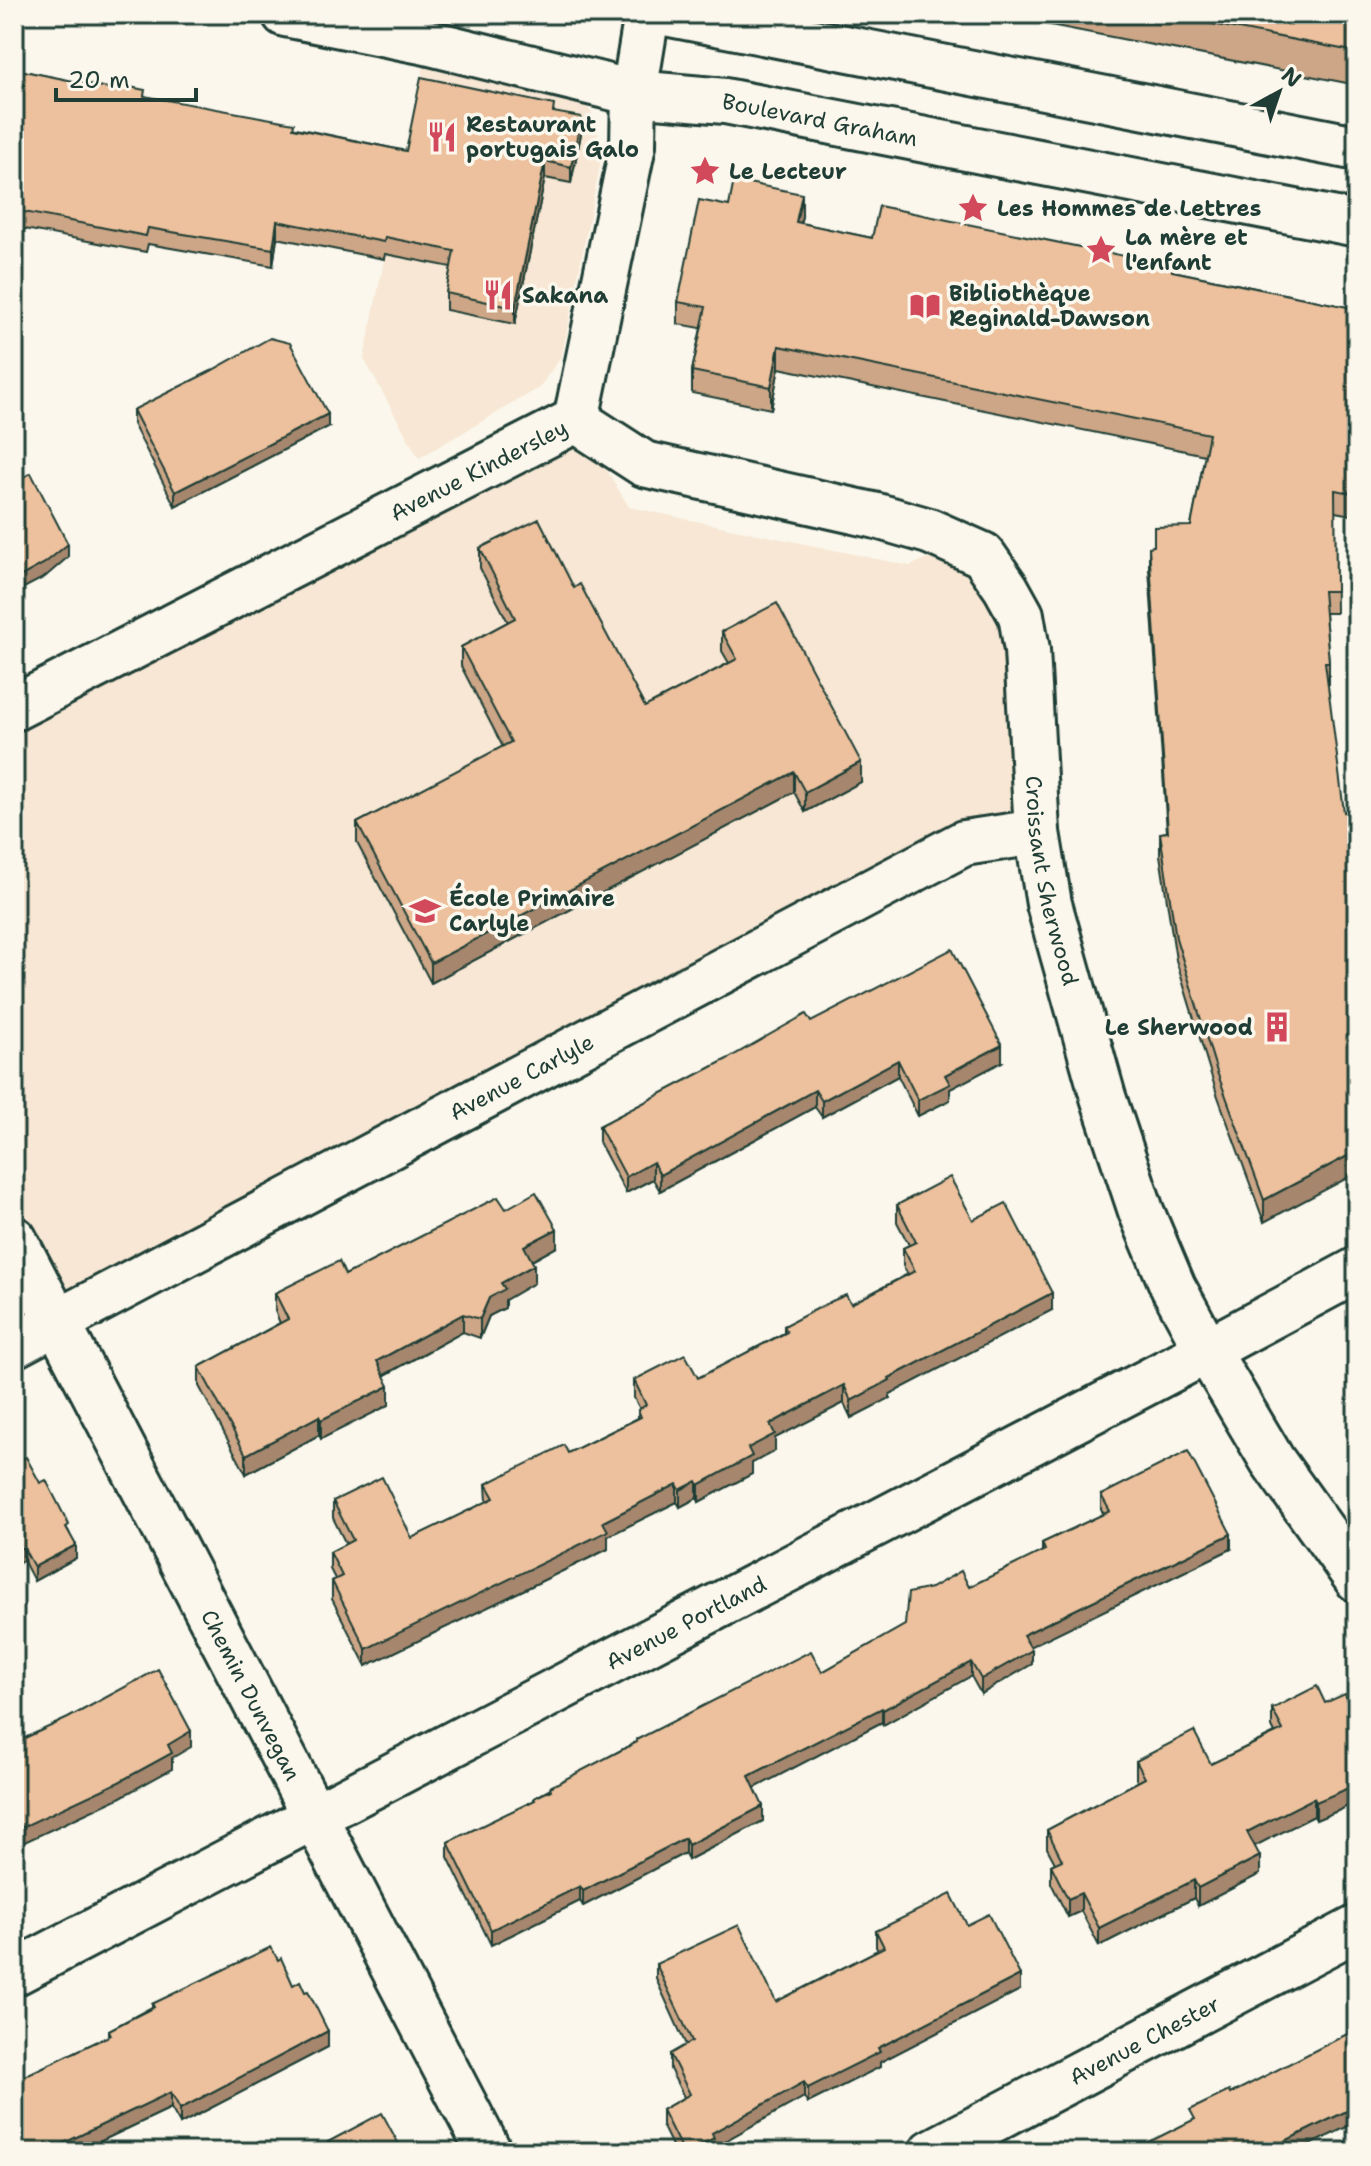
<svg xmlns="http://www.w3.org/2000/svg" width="1371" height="2166" viewBox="0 0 1371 2166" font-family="'Shantell Sans',sans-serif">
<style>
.built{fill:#f7e7d4}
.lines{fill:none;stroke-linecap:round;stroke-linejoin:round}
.minor-casing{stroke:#1f3d34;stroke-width:50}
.tertiary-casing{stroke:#1f3d34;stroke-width:50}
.minor{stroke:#fbf7ec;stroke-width:44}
.tertiary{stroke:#fbf7ec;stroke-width:44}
.wall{fill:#cca687;stroke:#1f3d34;stroke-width:2}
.shaded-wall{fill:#a6876e;stroke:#1f3d34;stroke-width:2}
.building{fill:#edc19d;stroke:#1f3d34;stroke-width:2}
.labels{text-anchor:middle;stroke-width:7;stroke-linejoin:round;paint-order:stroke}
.street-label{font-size:22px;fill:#1f3d34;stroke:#fbf7ec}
.poi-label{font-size:22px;font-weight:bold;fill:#1f3d34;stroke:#fbf7ec;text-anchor:start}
</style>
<rect width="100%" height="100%" fill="#fbf7ec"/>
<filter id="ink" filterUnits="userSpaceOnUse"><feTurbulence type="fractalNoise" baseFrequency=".0125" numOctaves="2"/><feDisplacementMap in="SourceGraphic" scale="16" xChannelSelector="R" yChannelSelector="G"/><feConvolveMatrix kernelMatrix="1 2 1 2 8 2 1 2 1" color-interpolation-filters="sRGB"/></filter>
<g filter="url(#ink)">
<g class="built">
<polygon points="424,63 576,95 592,113 603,150 562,355 539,388 419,458 364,359"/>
<polygon points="576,420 629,507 910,566 958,544 1006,588 1037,832 964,843 58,1322 14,1239 14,708"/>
</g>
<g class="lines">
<g class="minor-casing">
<g id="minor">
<path id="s1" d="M576,420L644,464L877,516L929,531L983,555L1006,588L1021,615L1027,650L1037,832L1049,904L1103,1097L1141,1211L1173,1287L1207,1350L1272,1460L1357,1579"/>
<path id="s2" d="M14,708L576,420L633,145L634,93L647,14"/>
<path id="s3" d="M14,1239L489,2152"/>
<path id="s4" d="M14,1345L964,843L1037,832"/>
<path id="s5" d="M14,1973L1180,1365L1357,1270"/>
<path id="s6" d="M932,2152L1357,1928"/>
</g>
</g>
<g class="tertiary-casing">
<g id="tertiary">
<path id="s7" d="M285,14L426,42L634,93L725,101L1357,224"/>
<polyline points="670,14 1357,148"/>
</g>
</g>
<use href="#minor" class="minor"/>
<use href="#tertiary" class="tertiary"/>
</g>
<g class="wall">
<polygon points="994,14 1357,14 1357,85"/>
<polygon points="14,69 406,151 554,112 581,134 571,183 545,178 515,324 446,310 446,293 451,267 385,254 384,259 277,238 273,266 148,244 146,252 14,227"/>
<polygon points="729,206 802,216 800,223 872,238 1173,271 1357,309 1357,516 1335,512 1336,613 1325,613 1329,662 1329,684 1328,684 1264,1222 1217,1094 1176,960 1160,855 1160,833 1167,832 1149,569 1149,547 1154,546 1191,526 1205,455 779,368 771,409 692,393 692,371 701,328 678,324 678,302"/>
<polygon points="133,410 328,427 175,506 133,424"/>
<polygon points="480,548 574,588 645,707 729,663 722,651 722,632 861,782 805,812 794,792 431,983 357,843 357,823 503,747 461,666 461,647 508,622 480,568"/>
<polygon points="811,1022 1002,1062 950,1089 950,1100 918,1116 898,1076 822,1117 815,1107 660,1191 653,1179 626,1193 599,1142 599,1126"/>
<polygon points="897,1205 973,1220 1052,1310 890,1394 890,1398 851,1418 844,1403 775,1438 775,1451 752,1463 752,1474 699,1502 697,1498 680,1507 677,1502 608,1536 608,1549 366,1666 332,1599 332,1581 335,1579 330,1569 330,1552 346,1544 333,1518 333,1501 412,1538 487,1502 486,1484 568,1453 638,1418 638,1410 640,1409 634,1398 634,1380 698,1378 784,1333 784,1326 851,1304 908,1274 903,1266 903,1248 909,1245 897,1222"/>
<polygon points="506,1209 557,1247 532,1261 534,1283 505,1300 505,1308 489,1316 480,1338 463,1332 384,1376 389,1405 321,1439 319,1435 246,1474 199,1386 199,1367 280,1323 275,1311 275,1293 345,1275"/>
<polygon points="1357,1323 1357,1370 1351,1359 1351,1326"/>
<polygon points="14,1463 40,1483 69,1532 76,1558 34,1581 23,1560 19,1563 14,1554"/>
<polygon points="1101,1495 1231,1549 1030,1646 1032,1664 981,1694 971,1676 883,1725 882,1722 754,1788 763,1821 688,1860 685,1853 583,1906 580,1901 491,1945 448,1857 448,1842 534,1801 534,1798 636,1742 636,1740 822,1672 905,1625 969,1587 1042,1552 1042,1543 1104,1514 1101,1510"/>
<polygon points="1272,1709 1342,1809 1316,1820 1314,1816 1254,1846 1260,1874 1198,1906 1194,1898 1099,1946 1081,1911 1068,1917 1051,1883 1051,1865 1055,1863 1047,1848 1047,1830 1138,1782 1136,1779 1136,1761 1211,1764 1275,1733 1272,1727"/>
<polygon points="967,1925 1020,1990 880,2062 880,2067 808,2103 804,2097 714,2147 714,2152 675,2152 662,2125 662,2110 684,2097 670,2069 670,2054 686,2045 656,1979 656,1964 776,2002 878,1950 876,1947 876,1931"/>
<polygon points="278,1960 328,2047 180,2124 171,2108 78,2152 14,2152 14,2081 109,2036 109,2030 152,2007 152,2004"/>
<polygon points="328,2142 403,2152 328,2152"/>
</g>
<g class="shaded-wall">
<polygon points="581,117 581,134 571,183 571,167"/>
<polygon points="545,161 545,178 515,324 515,308"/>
<polygon points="802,194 802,216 796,244 796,222"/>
<polygon points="277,221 277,238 273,266 273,249"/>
<polygon points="779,346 779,368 771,409 771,387"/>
<polygon points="328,414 328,427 175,506 175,492"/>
<polygon points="68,544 68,557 45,577 14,593 14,580"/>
<polygon points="861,762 861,782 805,812 805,792"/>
<polygon points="794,772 794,792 431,983 431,963"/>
<polygon points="1002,1045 1002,1062 950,1089 950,1100 918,1116 918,1100 945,1075"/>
<polygon points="898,1060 898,1076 822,1117 822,1101"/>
<polygon points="815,1090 815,1107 660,1191 660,1175"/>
<polygon points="1357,1151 1357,1173 1264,1222 1264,1200"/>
<polygon points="653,1162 653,1179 626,1193 626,1177"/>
<polygon points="557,1229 557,1247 524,1265 524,1246"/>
<polygon points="534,1265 534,1283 505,1300 505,1308 489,1316 480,1338 480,1319 489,1298 501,1283"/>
<polygon points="1052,1293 1052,1310 890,1394 890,1398 851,1418 851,1401 889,1378"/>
<polygon points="463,1314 463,1332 377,1379 377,1361"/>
<polygon points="844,1385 844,1403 775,1438 775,1451 752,1463 752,1474 699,1502 699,1485 748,1448 770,1424"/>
<polygon points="389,1386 389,1405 321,1439 321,1420"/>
<polygon points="319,1416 319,1435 246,1474 246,1455"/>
<polygon points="697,1481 697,1498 680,1507 680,1490"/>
<polygon points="677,1484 677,1502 608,1536 608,1549 366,1666 366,1649 603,1522"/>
<polygon points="1231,1534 1231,1549 1023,1650 1023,1635"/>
<polygon points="76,1545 76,1558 34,1581 34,1567"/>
<polygon points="23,1547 23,1560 19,1563 19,1549"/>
<polygon points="1032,1650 1032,1664 981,1694 981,1679"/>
<polygon points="971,1662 971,1676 883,1725 883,1710"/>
<polygon points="882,1708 882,1722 749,1791 749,1776"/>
<polygon points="191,1731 191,1747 172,1758 172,1769 119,1798 14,1847 14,1831"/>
<polygon points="1357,1783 1357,1801 1342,1809 1316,1820 1316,1802"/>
<polygon points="1314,1798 1314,1816 1247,1850 1247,1832"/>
<polygon points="763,1806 763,1821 688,1860 688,1845"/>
<polygon points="685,1838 685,1853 583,1906 583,1891"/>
<polygon points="1260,1856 1260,1874 1198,1906 1198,1888"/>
<polygon points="1194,1880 1194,1898 1099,1946 1099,1928"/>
<polygon points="580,1886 580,1901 491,1945 491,1930"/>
<polygon points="1081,1893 1081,1911 1068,1917 1068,1899"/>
<polygon points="1020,1975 1020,1990 880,2062 880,2067 808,2103 808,2088 878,2048"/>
<polygon points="328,2031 328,2047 180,2124 180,2109"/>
<polygon points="804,2082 804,2097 714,2147 714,2152 687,2152 712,2133"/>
<polygon points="171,2092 171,2108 78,2152 45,2152"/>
<polygon points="1357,2106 1357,2122 1295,2152 1285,2152 1285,2141"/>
</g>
<g class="building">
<polygon points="1161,14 1357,14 1357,52"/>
<polygon points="14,69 108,88 110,83 145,90 144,96 294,123 293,128 406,151 421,77 554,105 553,112 581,117 571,167 545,161 515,308 446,293 454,251 385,237 384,242 277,221 273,249 148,228 146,236 14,210"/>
<polygon points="734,180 802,194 796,222 872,238 879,206 1173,266 1172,271 1357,309 1357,494 1335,490 1336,591 1323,591 1329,662 1325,662 1344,812 1357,810 1357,1151 1264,1200 1217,1072 1176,938 1160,833 1168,832 1149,547 1154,546 1154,527 1191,526 1209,434 779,346 771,387 692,371 706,307 678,302 699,200 729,206"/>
<polygon points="270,338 290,343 328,414 175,492 133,410 209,372"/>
<polygon points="14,471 20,479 31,473 68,544 45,563 14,580"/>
<polygon points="539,519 574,588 580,584 645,707 737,659 722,632 777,603 861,762 805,792 794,772 431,963 357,823 511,742 461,647 515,618 480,548"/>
<polygon points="952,949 1002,1045 945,1075 950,1084 918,1100 898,1060 822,1101 815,1090 660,1175 653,1162 626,1177 599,1126 727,1059 806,1014 811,1022"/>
<polygon points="950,1177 973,1220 1006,1203 1052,1293 889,1378 890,1380 851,1401 844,1385 770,1424 775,1434 748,1448 752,1456 699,1485 697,1481 680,1490 677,1484 603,1522 608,1531 366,1649 332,1581 342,1576 330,1552 353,1540 333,1501 382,1477 412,1538 494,1498 486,1484 564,1445 568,1453 641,1417 638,1410 646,1405 634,1380 685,1354 698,1378 787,1332 784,1326 832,1301 846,1295 851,1304 915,1271 903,1248 916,1242 897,1205"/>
<polygon points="536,1192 557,1229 524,1246 534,1265 501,1283 505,1289 489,1298 480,1319 463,1314 377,1361 389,1386 321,1420 319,1416 246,1455 199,1367 288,1319 275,1293 339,1261 345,1275 498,1197 506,1209"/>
<polygon points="1357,1323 1357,1338 1351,1326"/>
<polygon points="1188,1451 1231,1534 1023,1635 1032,1650 981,1679 971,1662 883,1710 882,1708 749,1776 763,1806 688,1845 685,1838 583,1891 580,1886 491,1930 448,1842 535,1800 534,1798 551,1790 550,1787 637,1742 636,1740 811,1651 822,1672 905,1625 908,1593 931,1588 961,1571 969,1587 1045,1550 1042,1543 1110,1511 1101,1495"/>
<polygon points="26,1457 40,1483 46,1480 69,1525 66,1527 76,1545 34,1567 23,1547 19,1549 14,1541 14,1463"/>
<polygon points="158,1669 191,1731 168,1745 172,1753 119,1782 14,1831 14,1743 68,1718"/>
<polygon points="1317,1686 1325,1703 1345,1694 1357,1718 1357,1783 1342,1791 1316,1802 1314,1798 1247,1832 1260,1856 1198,1888 1194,1880 1099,1928 1081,1893 1068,1899 1051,1865 1062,1860 1047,1830 1145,1778 1136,1761 1194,1731 1211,1764 1283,1730 1272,1709"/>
<polygon points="951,1894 967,1925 989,1914 1020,1975 878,2048 880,2052 808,2088 804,2082 712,2133 714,2138 687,2152 683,2152 662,2110 690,2094 670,2054 692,2041 656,1964 739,1925 776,2002 884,1947 876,1931"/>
<polygon points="271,1947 278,1960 281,1958 293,1985 300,1981 305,1992 308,1991 328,2031 180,2109 171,2092 45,2152 14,2152 14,2089 17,2088 14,2081 111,2035 109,2030 154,2007 152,2004"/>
<polygon points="1357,2029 1357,2106 1285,2141 1290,2152 1129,2152 1195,2119 1190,2110 1229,2091 1230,2094"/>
<polygon points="382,2113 403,2152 334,2152 328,2142"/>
</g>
</g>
<defs>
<g id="restaurant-bare" transform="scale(2.4)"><path d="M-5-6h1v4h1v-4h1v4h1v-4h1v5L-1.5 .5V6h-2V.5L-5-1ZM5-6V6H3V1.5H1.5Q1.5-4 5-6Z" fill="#d1495b" stroke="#fbf7ec" stroke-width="2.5" paint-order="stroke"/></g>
<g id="sight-bare" transform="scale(2.4)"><path d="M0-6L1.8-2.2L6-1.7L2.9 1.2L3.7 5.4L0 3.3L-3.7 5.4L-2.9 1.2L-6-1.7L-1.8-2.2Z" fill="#d1495b" stroke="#fbf7ec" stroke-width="2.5" paint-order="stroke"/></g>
<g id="library-bare" transform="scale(2.4)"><path d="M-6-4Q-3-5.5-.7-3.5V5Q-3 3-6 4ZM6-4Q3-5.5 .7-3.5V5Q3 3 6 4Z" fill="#d1495b" stroke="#fbf7ec" stroke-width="2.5" paint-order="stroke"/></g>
<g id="school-bare" transform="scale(2.4)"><path d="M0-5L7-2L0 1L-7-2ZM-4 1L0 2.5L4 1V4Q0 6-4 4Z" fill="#d1495b" stroke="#fbf7ec" stroke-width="2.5" paint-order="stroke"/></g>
<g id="building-bare" transform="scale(2.4)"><path d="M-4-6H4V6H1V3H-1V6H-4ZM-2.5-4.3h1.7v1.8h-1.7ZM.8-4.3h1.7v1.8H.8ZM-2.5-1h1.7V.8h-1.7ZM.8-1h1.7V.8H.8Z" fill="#d1495b" stroke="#fbf7ec" stroke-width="2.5" paint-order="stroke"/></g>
</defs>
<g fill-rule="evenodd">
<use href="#restaurant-bare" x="442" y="137"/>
<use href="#sight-bare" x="705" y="171"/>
<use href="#sight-bare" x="973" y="208"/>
<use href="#sight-bare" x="1101" y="250"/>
<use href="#restaurant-bare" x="498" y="295"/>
<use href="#library-bare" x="925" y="306"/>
<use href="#school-bare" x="425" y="911"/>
<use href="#building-bare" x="1277" y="1027"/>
</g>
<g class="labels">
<g class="street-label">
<text dy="8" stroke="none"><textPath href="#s7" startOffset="546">Boulevard Graham</textPath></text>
<text dy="8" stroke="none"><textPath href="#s2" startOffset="522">Avenue Kindersley</textPath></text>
<text dy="8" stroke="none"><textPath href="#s1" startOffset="772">Croissant Sherwood</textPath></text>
<text dy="8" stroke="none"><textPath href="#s4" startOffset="574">Avenue Carlyle</textPath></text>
<text dy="8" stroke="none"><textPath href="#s5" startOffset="758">Avenue Portland</textPath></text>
<text dy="8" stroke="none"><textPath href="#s3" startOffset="514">Chemin Dunvegan</textPath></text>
<text dy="8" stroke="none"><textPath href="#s6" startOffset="240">Avenue Chester</textPath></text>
</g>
<g class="poi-label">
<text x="466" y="132">Restaurant<tspan x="466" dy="25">portugais Galo</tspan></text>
<text x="729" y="179">Le Lecteur</text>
<text x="997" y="216">Les Hommes de Lettres</text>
<text x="1125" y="245">La mère et<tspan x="1125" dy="25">l'enfant</tspan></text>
<text x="949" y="301">Bibliothèque<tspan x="949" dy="25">Reginald-Dawson</tspan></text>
<text x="522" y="303">Sakana</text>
<text x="449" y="906">École Primaire<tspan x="449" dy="25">Carlyle</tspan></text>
<text x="1253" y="1035" text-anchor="end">Le Sherwood</text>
</g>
</g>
<rect width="1371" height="2166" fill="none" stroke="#fbf7ec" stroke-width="48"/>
<rect x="24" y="24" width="1323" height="2118" fill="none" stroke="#1f3d34" stroke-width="3" filter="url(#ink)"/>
<g transform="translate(1279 92) rotate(40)" stroke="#fbf7ec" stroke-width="6" paint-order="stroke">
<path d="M0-6L14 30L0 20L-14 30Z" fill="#1f3d34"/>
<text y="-12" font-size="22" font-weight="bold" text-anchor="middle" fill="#1f3d34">N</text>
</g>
<path d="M56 88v12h140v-12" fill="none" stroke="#1f3d34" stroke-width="4"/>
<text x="68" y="88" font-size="24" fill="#1f3d34" stroke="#fbf7ec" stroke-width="6" paint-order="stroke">20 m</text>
</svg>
